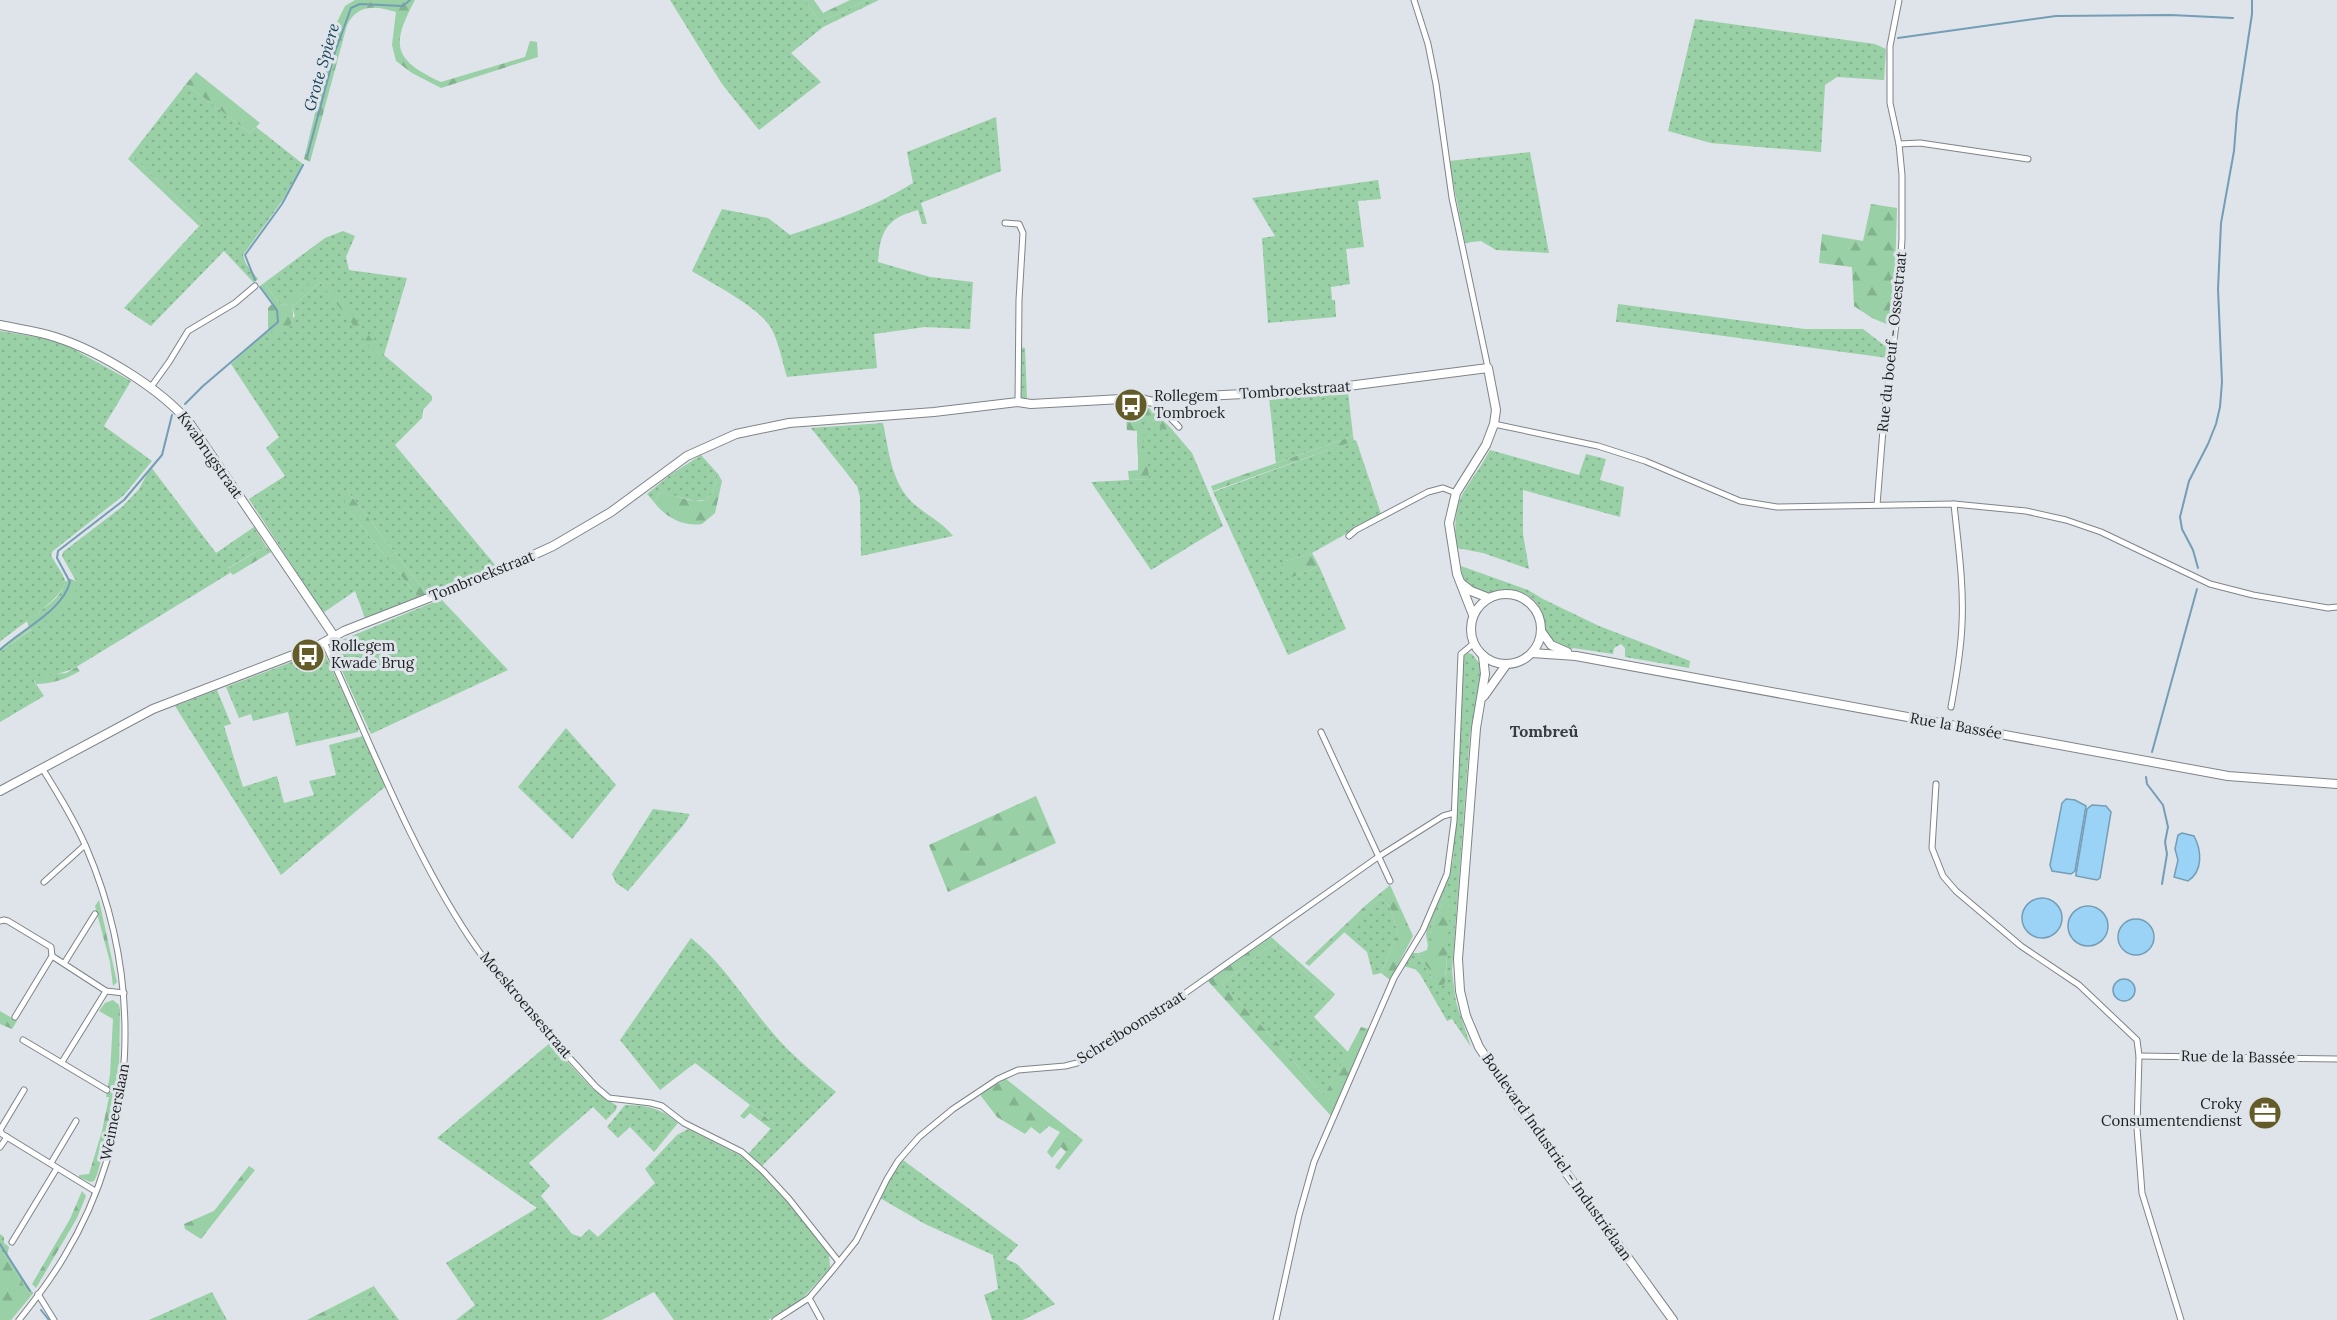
<svg xmlns="http://www.w3.org/2000/svg" width="2337" height="1320" viewBox="0 0 2337 1320" font-family="Lora,serif">
<style>
.grass{fill:url(#grass-dots)}
.forest{fill:url(#forest-firs)}
.water{fill:#9ad3f6;stroke:#749db6;stroke-width:1.5}
.lines{fill:none;stroke-linecap:round;stroke-linejoin:round}
.stream{stroke:#749db6;stroke-width:2}
.street-casing{stroke:#7f8489;stroke-width:7}
.secondary-casing{stroke:#7f8489;stroke-width:10}
.street{stroke:#fff;stroke-width:5}
.secondary{stroke:#fff;stroke-width:8}
.labels{text-anchor:middle;stroke-width:6;stroke-linejoin:round;paint-order:stroke}
.street-label{font-size:15px;fill:#1d1f21;stroke:#dee4e9}
.poi-label{font-size:15px;fill:#1d1f21;stroke:#dee4e9;text-anchor:start}
.water-label{font-size:16px;font-style:italic;fill:#1a455d;stroke:#dee4e9}
.neighbourhood-label{font-size:16px;font-weight:bold;fill:#383c41;stroke:#dee4e9}
</style>
<defs>
<pattern id="grass-dots" width="8" height="8" patternUnits="userSpaceOnUse" patternTransform="scale(1.5)"><rect width="8" height="8" fill="#99d0a6"/><path d="M2 2h.1M6 6h.1" fill="none" stroke="#83b28f" stroke-width="1.8" stroke-linecap="round"/></pattern>
<pattern id="forest-firs" width="22" height="20" patternUnits="userSpaceOnUse" patternTransform="scale(1.5)"><rect width="22" height="20" fill="#99d0a6"/><path d="M5 1l3.5 6h-7zM16 11l3.5 6h-7z" fill="#83b28f"/></pattern>
</defs>
<rect width="100%" height="100%" fill="#dee4e9"/>
<g class="grass">
<polygon points="670,0 805,0 820,22 868,0 879,0 823,27 791,53 821,82 759,130 722,84"/>
<polygon points="1695,19 1875,44 1886,49 1884,80 1837,77 1825,85 1821,152 1711,143 1668,131"/>
<polygon points="186,84 250,133 256,127 303,164 282,201 243,255 246,264 258,279 254,283 224,251 151,326 124,308 202,223 131,155"/>
<path d="M996,117L1001,171L921,203L927,224H922L918,210C887,218 880,231 878,262L930,277L973,282L970,329L925,327L874,334L877,368L787,377C782,361 779,342 771,328C759,307 713,284 692,271L722,209L768,218L790,235C832,221 875,207 913,183L907,152Z"/>
<polygon points="1530,152 1549,253 1496,250 1481,241 1465,243 1449,161"/>
<polygon points="1378,180 1381,199 1358,201 1364,247 1346,249 1350,284 1331,287 1332,300 1335,300 1336,317 1268,323 1262,238 1275,236 1252,198"/>
<polygon points="343,231 355,236 346,257 349,270 407,278 384,355 432,396 432,400 423,410 422,418 395,445 496,566 427,594 349,493 349,511 418,597 365,618 355,591 323,613 249,499 285,476 266,448 279,437 231,364 268,330 274,335 295,316 292,307 320,282 381,359 324,279 315,280 286,306 280,304 264,283 325,238"/>
<polygon points="1618,304 1805,329 1863,329 1889,349 1888,358 1619,322 1616,322"/>
<path d="M0,331L49,339L66,345L131,381L104,426L152,461L124,495L53,551L51,555C55,563 62,572 65,580C69,595 12,631 0,642Z"/>
<polygon points="1020,347 1025,348 1027,399 1020,398"/>
<polygon points="1348,391 1353,436 1276,463 1269,397"/>
<polygon points="1141,415 1165,429 1169,426 1192,453 1223,526 1151,570 1091,482 1148,479 1147,458 1138,457 1137,442 1144,442 1137,420"/>
<path d="M883,423C889,451 891,483 914,504C928,516 942,522 953,536L861,556L860,497L857,486L811,428Z"/>
<polygon points="1356,440 1381,514 1312,553 1286,561 1293,577 1319,566 1346,629 1288,655 1213,492"/>
<path d="M1490,450L1579,475L1586,454L1606,459L1600,480L1624,487L1620,517L1523,490V534L1529,569L1483,553L1457,548C1450,494 1467,493 1490,450Z"/>
<polygon points="701,455 718,474 712,494 706,500 695,501 660,492 654,502 647,494 670,475"/>
<polygon points="151,467 216,553 254,527 266,546 228,568 230,573 73,669 51,676 37,676 34,681 44,696 0,722 0,652 32,629 76,581 62,556 63,552 123,506 139,489"/>
<path d="M1461,566L1528,590L1543,599L1599,626L1690,661L1689,668L1625,657V648L1621,644L1614,648L1613,654L1573,648L1571,650C1565,648 1558,647 1554,643C1539,629 1550,604 1523,593C1516,590 1507,589 1500,590C1496,591 1491,594 1487,594C1472,593 1461,580 1461,566Z"/>
<polygon points="441,599 508,670 371,734 330,645"/>
<polygon points="324,652 359,727 358,732 296,746 288,712 253,721 251,714 239,718 226,687 315,653"/>
<polygon points="1468,653 1472,654 1479,663 1483,676 1470,734 1452,971 1456,1002 1471,1047 1452,1019 1447,1021 1420,974 1415,969 1403,966 1410,953 1419,953 1418,957 1430,970 1432,979 1446,975 1448,906 1445,896 1432,925 1428,946 1426,935 1427,929 1448,880 1453,860 1463,657"/>
<polygon points="217,690 231,724 224,726 243,787 277,776 284,803 314,795 309,781 336,775 329,745 363,736 387,785 281,875 175,706"/>
<polygon points="566,728 616,785 572,839 518,787"/>
<polygon points="653,809 690,814 685,823 628,891 616,883 612,874"/>
<polygon points="1382,899 1390,907 1398,933 1381,973 1373,975 1367,952 1344,932 1377,901"/>
<path d="M691,938C724,964 745,1001 772,1032C791,1055 814,1073 836,1092L762,1166L748,1154L775,1124L695,1063L660,1090L620,1040Z"/>
<polygon points="1273,944 1333,997 1314,1017 1348,1052 1324,1096 1274,1039 1222,984"/>
<polygon points="550,1043 592,1088 617,1106 616,1110 606,1120 593,1107 529,1163 550,1186 541,1196 572,1234 581,1237 589,1229 598,1237 655,1183 645,1169 677,1135 688,1129 745,1158 762,1173 785,1198 829,1253 830,1268 802,1299 768,1320 674,1320 654,1292 602,1320 456,1320 475,1305 446,1263 537,1208 437,1138"/>
<path d="M625,1105C647,1105 661,1108 678,1123L654,1152L630,1127L618,1138L607,1127Z"/>
<polygon points="903,1160 1018,1245 1006,1259 1017,1264 1055,1304 1023,1320 992,1320 984,1295 998,1289 993,1255 925,1224 880,1198 891,1175"/>
<polygon points="0,1234 4,1237 4,1243 9,1247 7,1256 33,1293 31,1296 0,1249"/>
<polygon points="212,1292 227,1320 149,1320"/>
<polygon points="378,1292 399,1320 319,1320"/>
</g>
<g class="forest">
<path d="M355,0H415C390,46 394,60 441,82L525,57L530,41L537,42L538,57L441,88L412,73L396,61L392,45L396,12C377,6 358,3 347,25L310,162L304,159L337,22L345,6Z"/>
<polygon points="805,0 814,0 823,13 850,0 868,0 820,22"/>
<polygon points="196,72 260,123 250,133 186,84"/>
<polygon points="131,155 202,223 199,226 128,159"/>
<polygon points="1871,204 1897,208 1895,272 1889,325 1872,318 1854,306 1852,267 1819,263 1822,234 1863,241"/>
<path d="M320,278L324,279L384,355L380,360L320,282L292,307C296,323 288,330 274,335L268,330V308L273,303L260,286L264,283L280,304L286,306L315,279Z"/>
<polygon points="1143,406 1149,408 1169,426 1165,430 1141,415 1138,420 1143,425 1144,442 1137,442 1137,431 1127,430 1126,419 1121,418 1120,407"/>
<polygon points="1353,436 1354,441 1213,491 1211,486"/>
<polygon points="1138,457 1147,457 1149,479 1129,480 1128,471 1138,470"/>
<path d="M718,474L722,481L715,513L702,524C683,527 665,517 654,502L660,492C674,493 692,505 706,500L712,494Z"/>
<polygon points="349,493 427,594 418,597 349,511 343,497"/>
<polygon points="266,546 271,552 233,575 227,569"/>
<polygon points="1312,553 1319,566 1293,577 1283,575 1281,566 1286,561"/>
<path d="M70,579L76,581L77,587L74,596L35,630L31,629L0,652V648L29,627L27,621C40,610 62,599 65,582Z"/>
<path d="M77,667L80,671C66,679 52,684 36,684L34,678L37,676L66,673Z"/>
<polygon points="1036,796 1056,843 948,892 929,845"/>
<polygon points="1390,885 1413,936 1390,980 1381,973 1398,933 1390,907 1382,899 1377,901 1309,966 1305,963 1366,905"/>
<polygon points="1445,896 1449,897 1448,906 1450,906 1450,912 1445,982 1443,985 1437,985 1432,979 1430,970 1418,957 1419,953 1427,950 1432,925"/>
<polygon points="99,900 116,978 117,982 113,986 110,962 95,906"/>
<polygon points="1269,935 1335,994 1333,997 1273,944 1222,984 1274,1039 1324,1096 1361,1027 1369,1029 1332,1117 1208,981"/>
<polygon points="113,1000 119,1005 120,1010 119,1072 113,1118 97,1175 94,1181 90,1182 79,1177 79,1175 89,1174 102,1131 109,1097 106,1097 110,1075 113,1019 99,1011 105,1003"/>
<polygon points="0,1011 17,1021 12,1029 0,1024"/>
<polygon points="1006,1079 1083,1140 1059,1170 1055,1167 1066,1152 1061,1147 1052,1158 1047,1152 1060,1132 1049,1126 1040,1134 1031,1127 1025,1134 997,1117 981,1096 981,1093"/>
<polygon points="750,1105 776,1125 771,1129 750,1113 744,1119 740,1116"/>
<polygon points="249,1166 255,1170 201,1239 185,1229 184,1224 214,1211"/>
<polygon points="82,1191 86,1196 77,1218 36,1288 32,1284 70,1219"/>
<polygon points="0,1249 31,1296 11,1320 0,1320"/>
<polygon points="374,1286 378,1292 319,1320 307,1320"/>
</g>
<g class="water">
<polygon points="2066,799 2075,800 2086,806 2075,871 2071,874 2052,871 2050,865 2062,803"/>
<polygon points="2092,805 2106,806 2111,812 2100,878 2097,880 2076,876 2076,874 2087,809"/>
<path d="M2182,833L2194,836C2202,851 2203,871 2188,881L2174,877L2178,860L2175,849L2178,835Z"/>
<circle cx="2042" cy="918" r="20"/>
<circle cx="2088" cy="926" r="20"/>
<circle cx="2136" cy="937" r="18"/>
<circle cx="2124" cy="990" r="11"/>
</g>
<g class="lines">
<g class="stream">
<polyline points="1898,38 2056,16 2171,15 2233,18"/>
<polyline points="307,157 335,52 351,8 360,4 403,6 410,0"/>
<polyline points="255,280 245,255 282,204 303,165"/>
<polyline points="185,404 203,386 278,322 277,310 260,287"/>
<polyline points="2198,568 2193,550 2182,529 2180,517 2189,481 2208,444 2216,424 2220,407 2222,382 2218,289 2221,223 2234,151 2237,113 2252,14 2252,0"/>
<path d="M0,650C20,630 62,612 70,582L57,558L58,551L124,500L162,455L172,415"/>
<polyline points="2152,752 2197,589"/>
<polyline points="2146,777 2147,784 2163,805 2168,827 2165,842 2167,854 2162,884"/>
<polyline points="0,1244 30,1291"/>
<polyline points="41,1310 49,1320"/>
</g>
<g class="street-casing">
<g id="street">
<polyline points="1414,0 1428,44 1436,84 1452,198 1488,368"/>
<polyline points="1899,144 1920,143 2028,159"/>
<polyline points="1005,223 1019,224 1023,233 1019,300 1018,402"/>
<polyline points="151,387 169,362 188,331 235,303 255,286"/>
<polyline points="1159,402 1162,409 1179,427"/>
<polyline points="1494,424 1598,446 1645,461 1740,501 1777,507 1954,504 2026,511 2066,520 2101,532 2210,584 2253,595 2328,608 2337,607"/>
<polyline points="1877,505 1884,417 1897,317 1902,239 1902,175 1899,144 1890,103 1890,46 1899,0"/>
<polyline points="1349,536 1356,530 1428,492 1443,488 1456,493"/>
<path d="M324,642C370,741 409,846 469,937C505,991 553,1039 596,1087L609,1098L651,1103L662,1106L684,1123L742,1152L763,1171L789,1199L839,1262"/>
<path d="M1951,707C1956,680 1961,652 1962,624C1964,584 1958,544 1954,504"/>
<polyline points="1321,732 1390,881"/>
<polyline points="1936,784 1932,848 1943,876 1956,891 2021,946 2079,985 2137,1040 2139,1056 2137,1128 2142,1193 2181,1320"/>
<polyline points="44,882 85,845"/>
<polyline points="0,921 4,920 8,921 51,947 52,956"/>
<polyline points="65,962 95,914"/>
<polyline points="15,1017 52,956 106,991 124,993"/>
<polyline points="23,1040 107,1090"/>
<polyline points="2139,1056 2337,1059"/>
<polyline points="62,1062 106,991"/>
<polyline points="24,1090 0,1130 2,1134 95,1191"/>
<polyline points="0,1147 7,1137"/>
<polyline points="51,1163 76,1121"/>
<polyline points="12,1242 57,1168"/>
<polyline points="38,1294 54,1320"/>
<polyline points="809,1298 821,1320"/>
<path d="M19,1320C35,1300 51,1279 64,1257C139,1133 143,979 86,847C74,819 58,794 42,768"/>
<polyline points="775,1320 809,1298 831,1272 856,1241 887,1179 898,1161 919,1137 953,1109 998,1079 1018,1070 1065,1066 1077,1063 1095,1053 1157,1013 1378,857 1443,816 1454,813"/>
<polyline points="1276,1320 1299,1215 1314,1162 1394,978 1423,930 1447,874 1454,821 1461,654 1473,644"/>
</g>
</g>
<g class="secondary-casing">
<g id="secondary">
<path d="M0,325C18,329 37,331 55,337C99,351 162,389 191,425L334,636"/>
<polyline points="1462,584 1471,591 1489,598"/>
<circle cx="1506" cy="629" r="35"/>
<polyline points="1541,631 1551,645 1567,652"/>
<polyline points="1532,653 1576,656 2228,776 2337,784"/>
<polyline points="1483,656 1485,674 1476,728 1458,959 1460,991 1466,1016 1479,1047 1520,1109 1673,1320"/>
<polyline points="1484,696 1506,665"/>
<path d="M0,791L153,709L319,645L344,631L505,568L553,546L611,512L687,456L736,434L789,423L934,412L1018,402L1031,404L1140,398C1150,402 1156,404 1166,398L1317,390L1488,368L1496,410L1494,424L1486,445L1456,493L1449,523L1457,574L1473,615"/>
</g>
</g>
<use href="#street" class="street"/>
<use href="#secondary" class="secondary"/>
</g>
<defs>
<g id="bus-disc" transform="scale(1.725)"><circle r="9.5" fill="#635c29" stroke="#dee4e9"/><path d="M-5-6H5V4H4V6H2V4H-2V6H-4V4H-5ZM-3.5-4V0h7V-4ZM-3.5 1.2v1.5H-2V1.2ZM2 1.2v1.5H3.5V1.2Z" fill="#fff"/></g>
<g id="office-disc" transform="scale(1.725)"><circle r="9.5" fill="#635c29" stroke="#dee4e9"/><path d="M-6-3h4V-5.5h4V-3h4V5H-6ZM-1-4.5V-3h2v-1.5ZM-6 0V1H6V0Z" fill="#fff"/></g>
</defs>
<g fill-rule="evenodd">
<use href="#bus-disc" x="1131" y="405"/>
<use href="#bus-disc" x="308" y="655"/>
<use href="#office-disc" x="2265" y="1113"/>
</g>
<g class="labels">
<g class="street-label">
<text transform="translate(1892 342) rotate(-84)" y="5">Rue du boeuf - Ossestraat</text>
<text transform="translate(1295 390) rotate(-4)" y="5">Tombroekstraat</text>
<text transform="translate(210 455) rotate(55)" y="5">Kwabrugstraat</text>
<text transform="translate(482 576) rotate(-22)" y="5">Tombroekstraat</text>
<text transform="translate(1956 726) rotate(10)" y="5">Rue la Bassée</text>
<text transform="translate(526 1005) rotate(50)" y="5">Moeskroensestraat</text>
<text transform="translate(1131 1027) rotate(-32)" y="5">Schreiboomstraat</text>
<text transform="translate(2238 1057) rotate(1)" y="5">Rue de la Bassée</text>
<text transform="translate(115 1112) rotate(-79)" y="5">Weimeerslaan</text>
<text transform="translate(1557 1157) rotate(55)" y="5">Boulevard Industriel - Industriélaan</text>
</g>
<g class="poi-label">
<text x="1154" y="401">Rollegem<tspan x="1154" dy="17">Tombroek</tspan></text>
<text x="331" y="651">Rollegem<tspan x="331" dy="17">Kwade Brug</tspan></text>
<text x="2242" y="1109" text-anchor="end">Croky<tspan x="2242" dy="17">Consumentendienst</tspan></text>
</g>
<g class="water-label">
<text transform="translate(321 67) rotate(-74)" y="6">Grote Spiere</text>
</g>
<g class="neighbourhood-label">
<text x="1544" y="737">Tombreû</text>
</g>
</g>
</svg>
